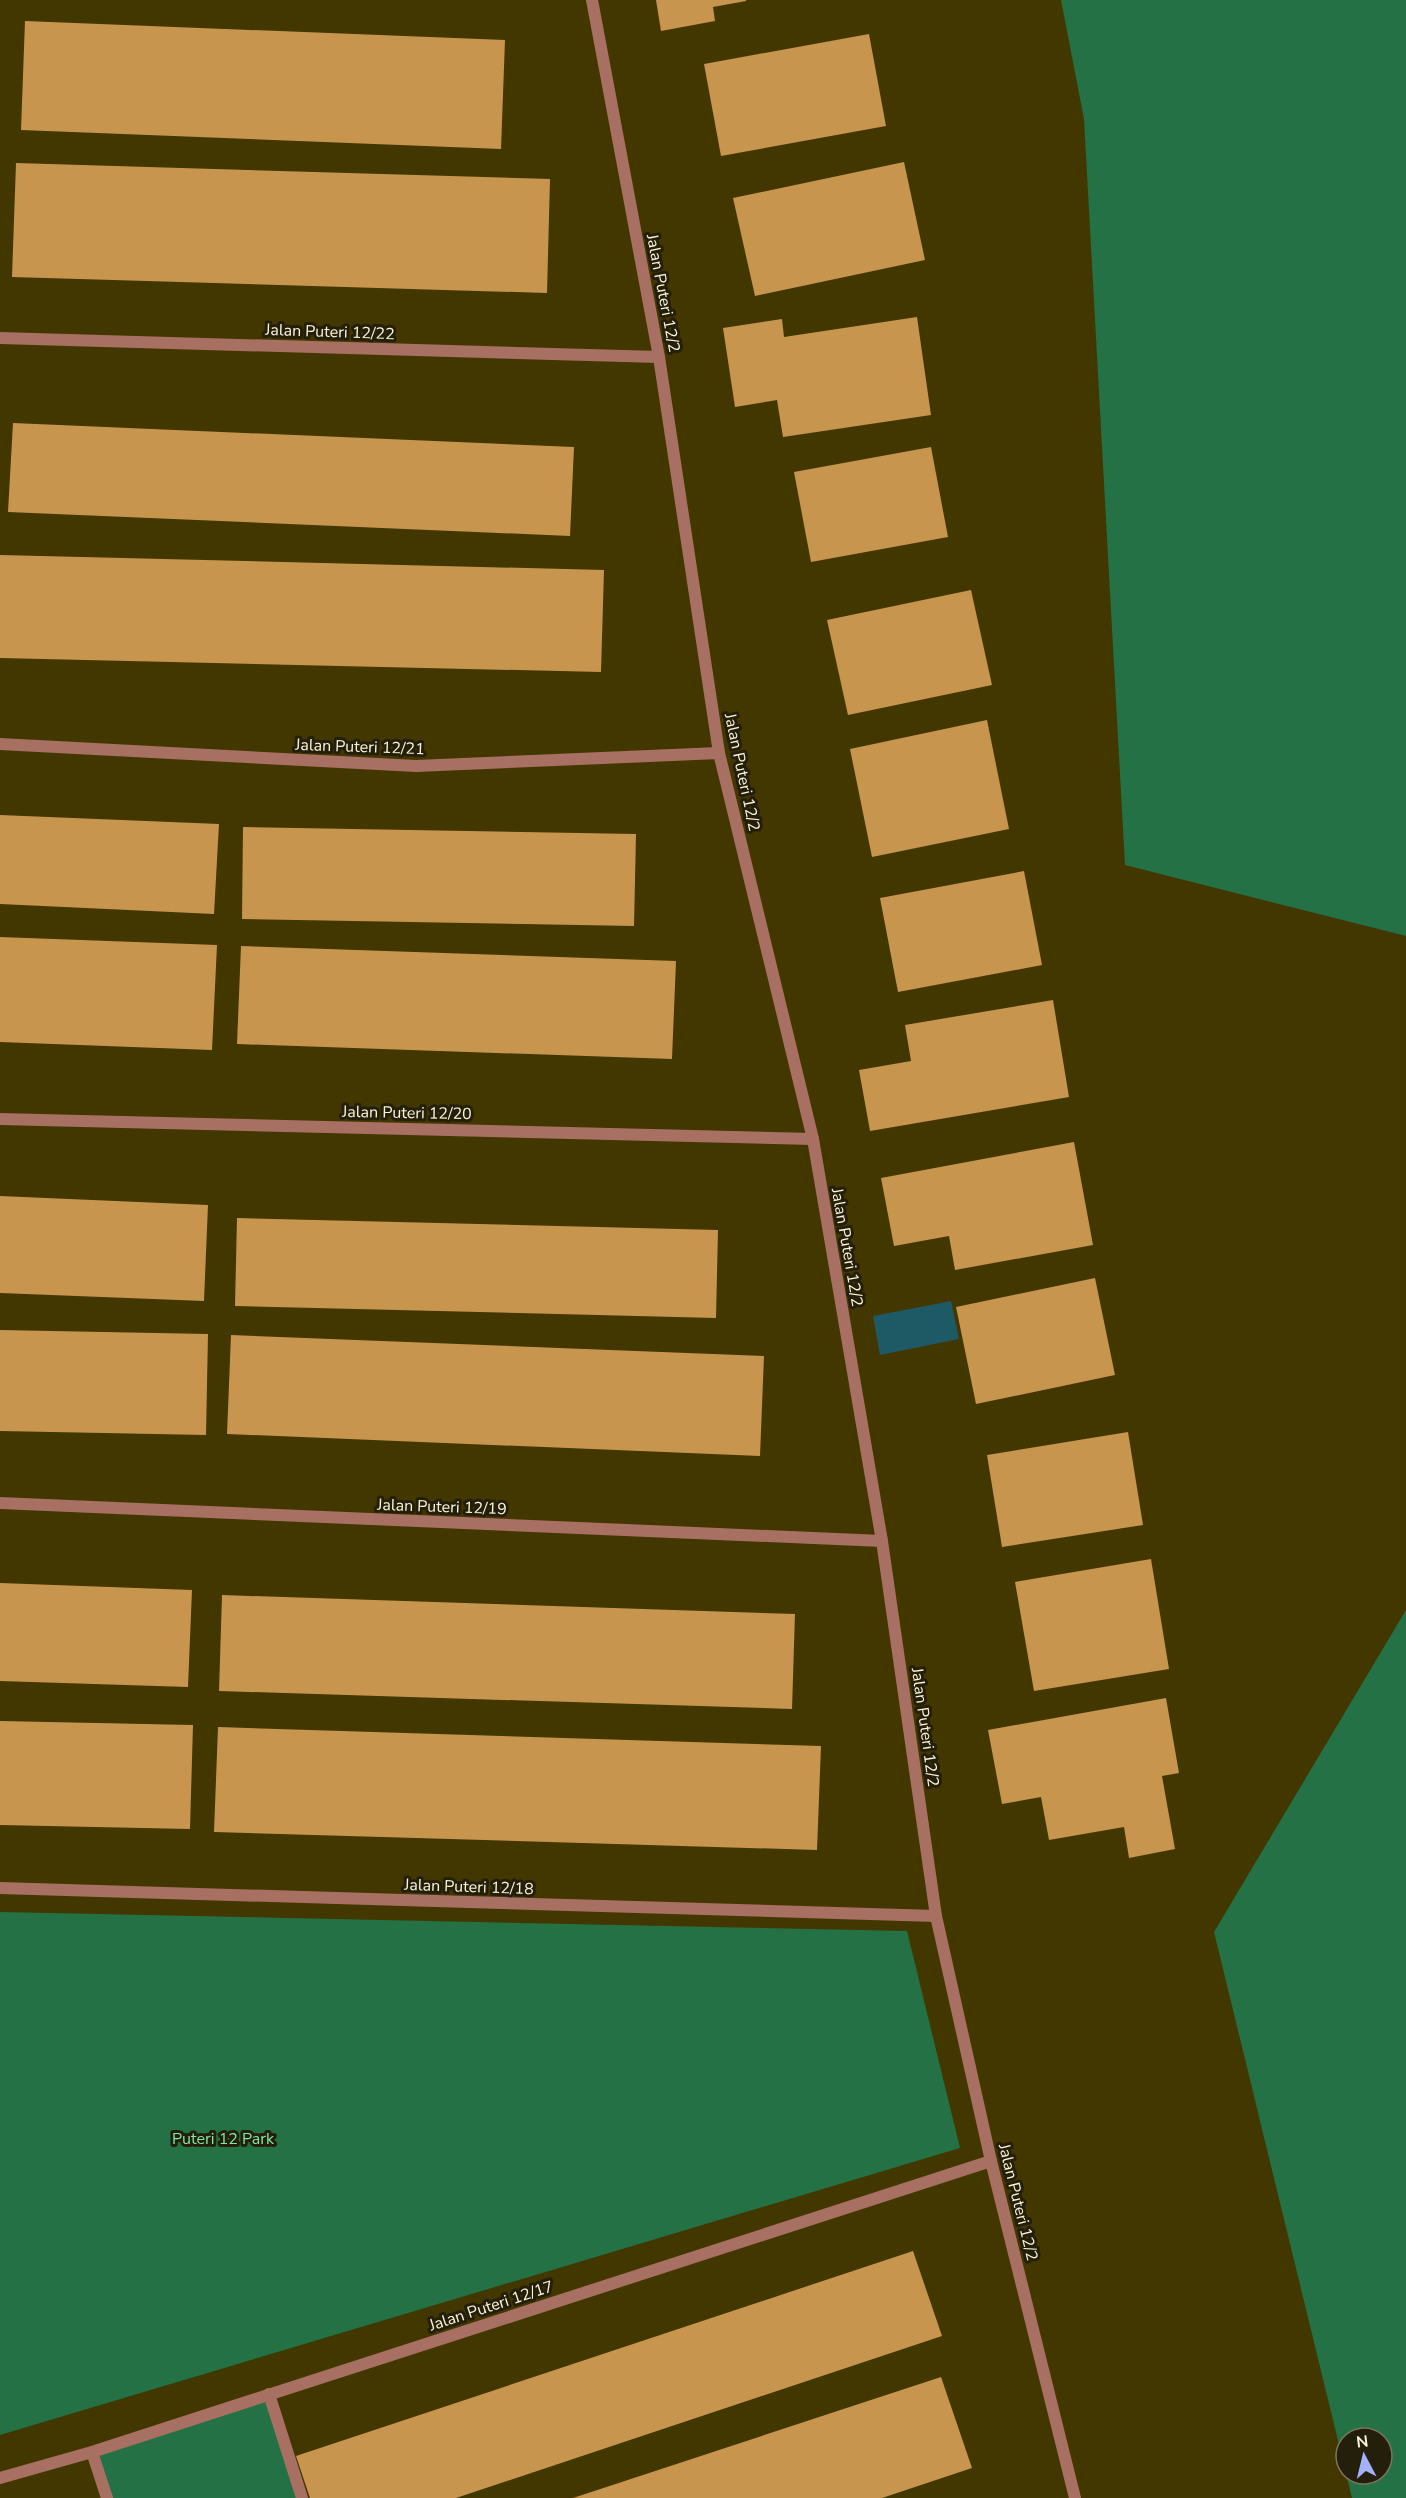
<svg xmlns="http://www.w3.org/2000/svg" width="1406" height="2498" viewBox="0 0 1406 2498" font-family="'Nunito Sans',sans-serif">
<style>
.green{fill:#237144;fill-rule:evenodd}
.water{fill:#1d5a66}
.building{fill:#c7954e}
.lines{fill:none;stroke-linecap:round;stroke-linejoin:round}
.lane{stroke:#a87062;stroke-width:12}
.street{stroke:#a87062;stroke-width:12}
.labels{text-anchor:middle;stroke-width:6;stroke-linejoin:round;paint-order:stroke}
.street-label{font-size:16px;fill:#fcf5db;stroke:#241f0a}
.park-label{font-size:16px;fill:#7fe8a5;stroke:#241f0a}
</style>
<rect width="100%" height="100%" fill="#433700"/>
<g class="green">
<polygon points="1061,0 1406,0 1406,936 1125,865 1084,119"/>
<path d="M1406,1610V2498H1352L1214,1932ZM1346,2438H1382V2474H1346Z"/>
<polygon points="0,1912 907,1931 960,2148 0,2435"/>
<polygon points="269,2394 302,2498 107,2498 92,2452"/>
</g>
<polygon class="water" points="951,1301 959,1339 880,1355 873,1316"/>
<g class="building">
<polygon points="656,0 746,0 746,1 713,7 715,21 661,31"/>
<polygon points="25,21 505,40 501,149 21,130"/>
<polygon points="869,34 886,126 721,156 704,64"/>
<polygon points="904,162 925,260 755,296 733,198"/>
<polygon points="16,163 550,179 547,293 12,277"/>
<polygon points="917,317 931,415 783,437 777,400 735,407 723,328 782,319 784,337"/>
<polygon points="13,423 574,447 570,536 8,512"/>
<polygon points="931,447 948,537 811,562 794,472"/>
<polygon points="0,555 604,570 601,672 0,658"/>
<polygon points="971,590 992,685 848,715 827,620"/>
<polygon points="987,720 1009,829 872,857 850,749"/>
<polygon points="0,815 219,824 214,914 0,904"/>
<polygon points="243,827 636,834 634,926 242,919"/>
<polygon points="1024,871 1042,965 898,992 880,898"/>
<polygon points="0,937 217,945 212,1050 0,1042"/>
<polygon points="241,946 676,961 672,1059 237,1044"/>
<polygon points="1053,1000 1069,1097 870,1131 859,1070 911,1061 905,1025"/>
<polygon points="1074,1142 1093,1245 955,1270 949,1236 894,1246 881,1178"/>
<polygon points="0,1196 208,1205 204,1301 0,1293"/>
<polygon points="237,1218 718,1230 716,1318 235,1306"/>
<polygon points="1095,1278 1115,1375 976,1404 956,1307"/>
<polygon points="0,1330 208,1334 206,1435 0,1431"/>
<polygon points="231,1335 764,1356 760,1456 227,1434"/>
<polygon points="1128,1432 1143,1525 1002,1547 987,1455"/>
<polygon points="1151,1559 1169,1669 1034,1691 1015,1582"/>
<polygon points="0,1583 192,1590 188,1687 0,1681"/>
<polygon points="222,1595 795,1614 792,1709 219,1691"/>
<polygon points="1166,1698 1179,1773 1162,1776 1175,1849 1129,1858 1124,1827 1049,1840 1041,1797 1002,1804 988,1730"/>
<polygon points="0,1721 193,1725 190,1829 0,1825"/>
<polygon points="218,1727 821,1746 817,1850 214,1832"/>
<polygon points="913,2251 942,2336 456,2498 310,2498 296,2456"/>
<polygon points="941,2377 972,2468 882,2498 573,2498"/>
</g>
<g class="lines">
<g class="lane">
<polyline points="269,2394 302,2498"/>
<polyline points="92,2452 107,2498"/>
</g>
<g class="street">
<polyline points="592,0 659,357 719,753 813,1139 882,1541 936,1916 991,2161 1075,2498"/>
<polyline points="0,338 659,357"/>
<polyline points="0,744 416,766 719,753"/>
<polyline points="0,1119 813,1139"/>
<polyline points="0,1503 882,1541"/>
<polyline points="0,1888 936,1916"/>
<polyline points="0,2478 92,2452 991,2161"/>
</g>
</g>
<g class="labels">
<g class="street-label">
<text transform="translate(664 293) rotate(79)" y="6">Jalan Puteri 12/2</text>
<text transform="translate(330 331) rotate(2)" y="6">Jalan Puteri 12/22</text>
<text transform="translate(360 746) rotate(2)" y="6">Jalan Puteri 12/21</text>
<text transform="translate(743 772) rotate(78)" y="6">Jalan Puteri 12/2</text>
<text transform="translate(407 1112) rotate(1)" y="6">Jalan Puteri 12/20</text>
<text transform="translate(848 1247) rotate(80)" y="6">Jalan Puteri 12/2</text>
<text transform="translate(442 1506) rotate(2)" y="6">Jalan Puteri 12/19</text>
<text transform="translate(926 1727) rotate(82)" y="6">Jalan Puteri 12/2</text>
<text transform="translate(469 1886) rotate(2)" y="6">Jalan Puteri 12/18</text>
<text transform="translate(1019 2202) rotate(76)" y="6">Jalan Puteri 12/2</text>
<text transform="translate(491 2305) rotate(-18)" y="6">Jalan Puteri 12/17</text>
</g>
<g class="park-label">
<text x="223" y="2144">Puteri 12 Park</text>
</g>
</g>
<g transform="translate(1364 2456) rotate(353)"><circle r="28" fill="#241f0a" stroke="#7a755e" stroke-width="1.5"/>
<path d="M0-4.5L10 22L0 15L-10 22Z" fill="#a2b2fd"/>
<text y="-9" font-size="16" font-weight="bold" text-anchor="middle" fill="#fcf5db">N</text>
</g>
</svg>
